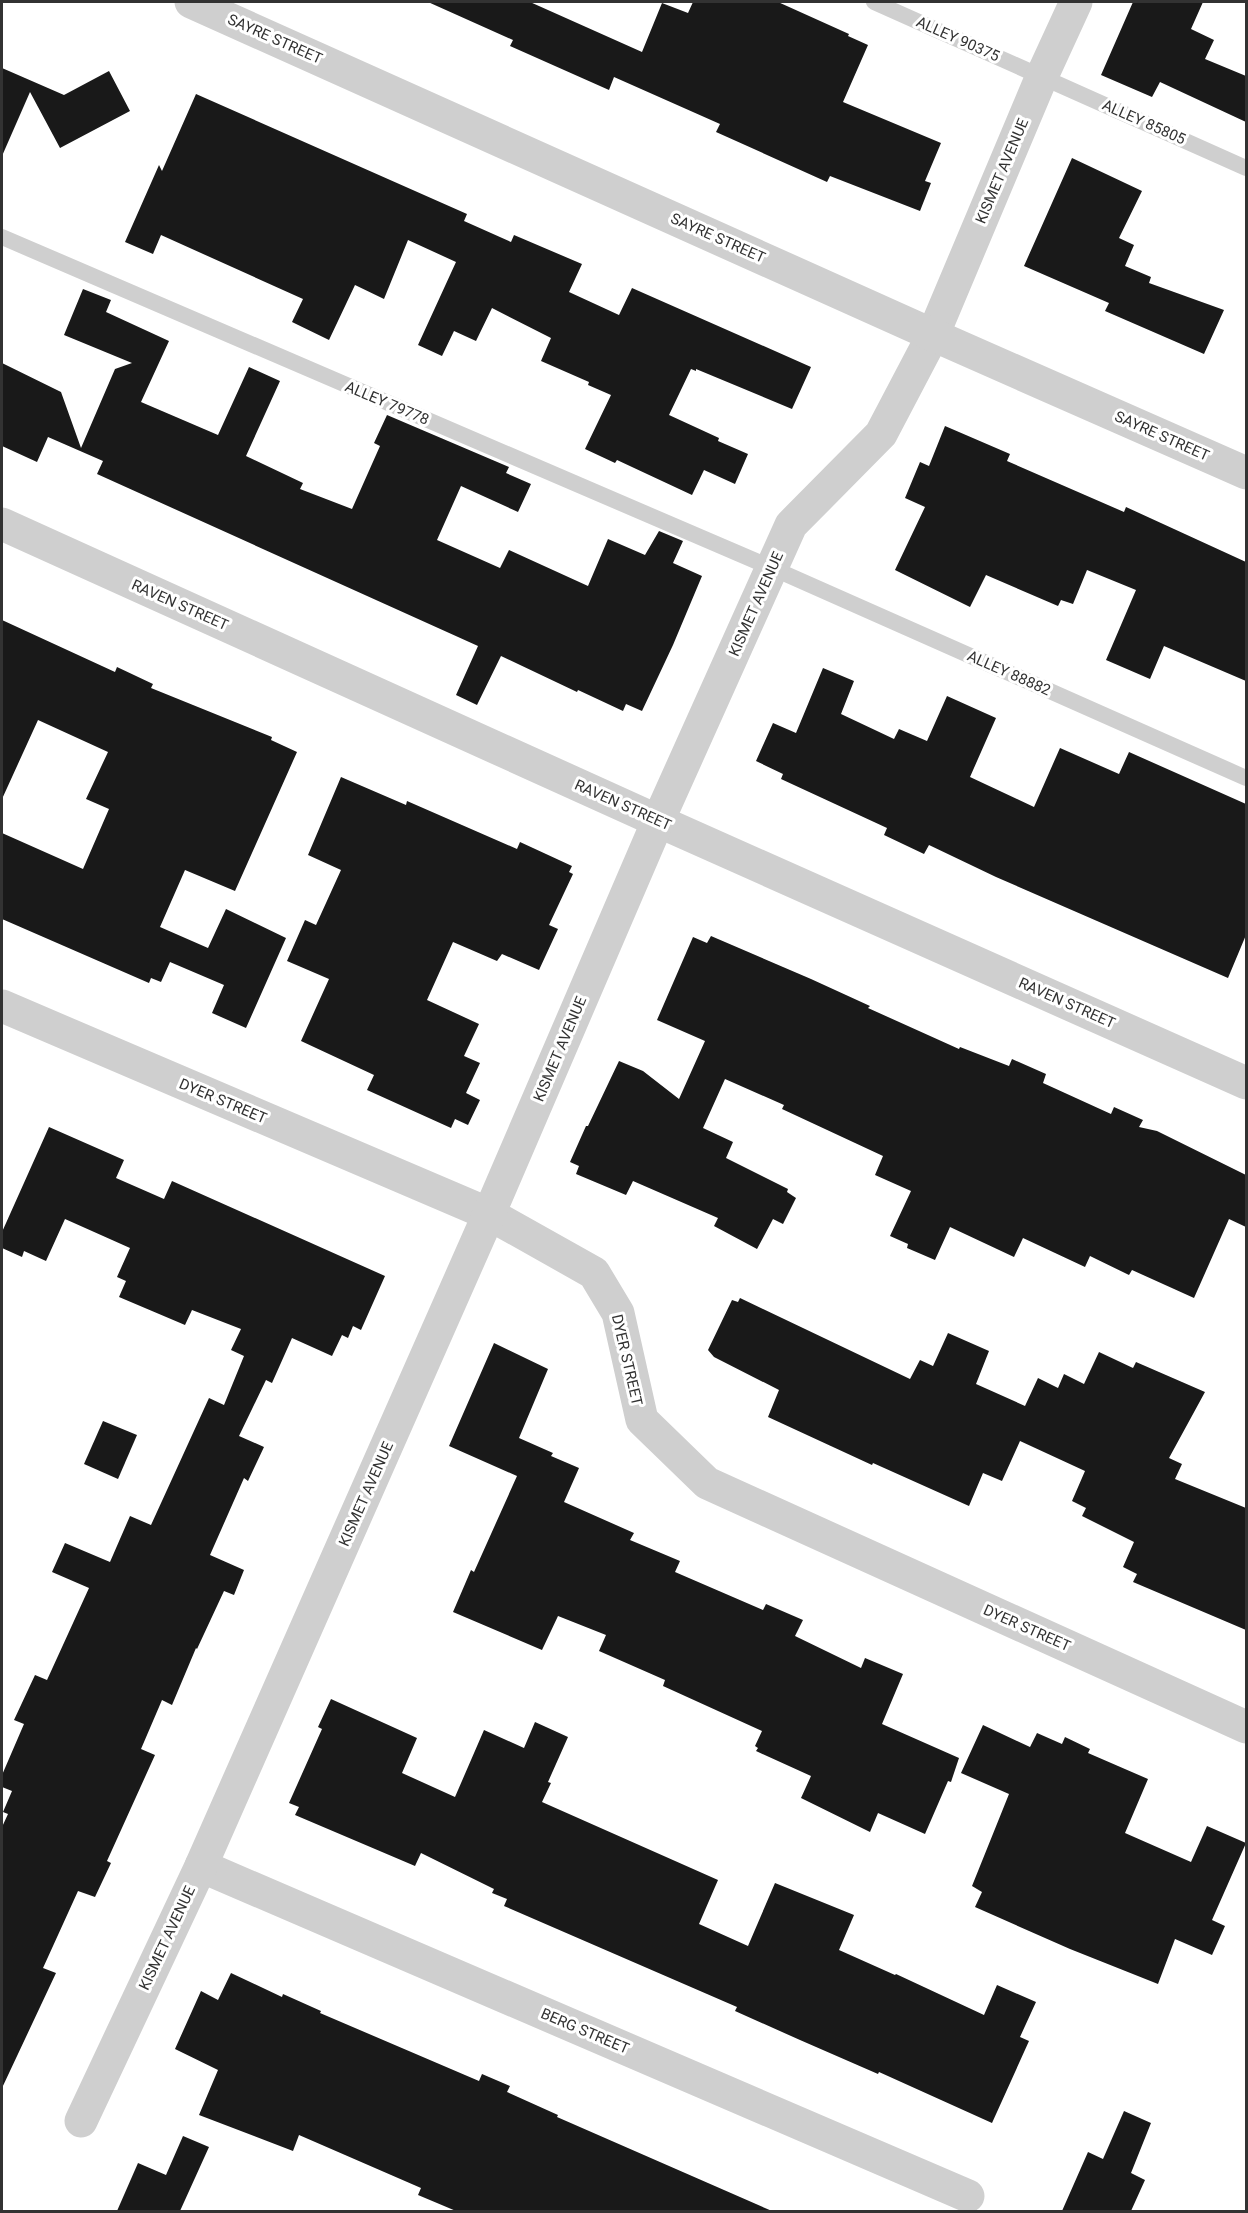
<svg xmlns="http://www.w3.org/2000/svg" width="1248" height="2213" viewBox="0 0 1248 2213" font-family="Roboto,sans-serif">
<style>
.building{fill:#191919}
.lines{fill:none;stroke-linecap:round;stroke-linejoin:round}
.service{stroke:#cfcfcf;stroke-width:16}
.minor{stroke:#cfcfcf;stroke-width:33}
.tertiary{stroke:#cfcfcf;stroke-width:33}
.labels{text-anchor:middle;stroke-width:6;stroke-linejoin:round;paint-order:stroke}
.street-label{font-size:15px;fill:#323232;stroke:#fff}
</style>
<rect width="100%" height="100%" fill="#fff"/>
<g class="building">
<polygon points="428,2 530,2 642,52 662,3 688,13 693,2 778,2 849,34 848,36 868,45 843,102 941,143 925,181 931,183 920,211 830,176 827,182 716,132 720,124 614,77 609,90 510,46 513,40"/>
<polygon points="1133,2 1203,2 1191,29 1214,40 1205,59 1246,76 1246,122 1160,82 1152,97 1101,75"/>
<polygon points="2,68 64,95 109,71 130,111 60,148 30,92 2,156"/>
<polygon points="196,94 467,214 464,221 511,242 514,235 582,264 569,292 619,315 632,288 811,367 792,409 696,369 696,371 691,369 669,415 719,438 718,441 748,454 735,484 704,470 692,495 617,460 615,463 585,449 611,395 588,385 589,382 541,361 551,338 492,308 476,341 454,331 442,356 418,345 456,262 408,240 384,299 355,285 329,340 292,322 303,299 161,235 153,254 125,242 159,165 162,171"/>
<polygon points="1072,158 1142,191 1119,238 1134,245 1125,266 1151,277 1149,283 1224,310 1204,354 1105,311 1109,303 1024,266"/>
<polygon points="83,289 111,300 106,312 169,341 141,402 218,435 249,367 280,381 246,456 303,483 300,489 352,509 380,446 374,443 387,415 509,467 506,473 531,484 518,512 461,486 437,540 500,568 509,550 588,586 608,539 645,555 659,531 683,541 673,563 702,576 673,645 642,711 626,704 623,711 578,690 577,692 501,656 477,705 456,695 478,646 97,474 103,461 48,437 37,462 2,446 2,363 61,392 81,448 115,369 132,363 64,335"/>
<polygon points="945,426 1010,454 1007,461 1124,512 1126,507 1246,562 1246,681 1164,646 1150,679 1106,660 1136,590 1087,570 1073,604 1061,600 1058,606 986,575 970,607 895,570 925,507 905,498 920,462 929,466"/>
<polygon points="2,620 115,672 117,667 153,684 151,688 272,737 271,740 297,752 235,891 185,870 160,927 208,948 226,909 286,938 246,1028 212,1013 224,985 170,962 161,982 151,978 149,983 2,919 2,833 83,869 109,809 86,799 108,752 38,720 2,799"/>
<polygon points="823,668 854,681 841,714 894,739 899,729 927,741 947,696 996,718 970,777 1034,807 1060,748 1119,774 1129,752 1246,804 1246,935 1228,978 996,877 929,845 924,854 884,835 887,828 781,779 783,774 756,761 773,723 796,733"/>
<polygon points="341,777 406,805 407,801 517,849 520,842 572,866 569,872 573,874 549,925 558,929 539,970 502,954 497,961 453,942 427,1000 479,1024 464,1056 480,1063 466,1093 480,1100 468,1125 455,1119 451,1128 367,1090 374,1075 301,1041 329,979 287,961 305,920 316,925 341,870 308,855"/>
<polygon points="711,936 811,979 870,1006 868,1008 959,1049 960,1047 1009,1066 1012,1059 1046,1074 1043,1083 1111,1114 1114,1107 1143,1120 1139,1127 1157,1131 1246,1175 1246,1227 1229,1219 1194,1298 1132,1270 1129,1275 1090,1256 1085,1267 1023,1238 1014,1257 950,1227 935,1260 907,1248 908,1244 890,1236 911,1191 875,1175 883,1156 782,1109 784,1105 725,1079 703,1128 733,1142 726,1158 788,1189 787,1192 796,1198 783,1224 773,1219 757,1249 714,1226 718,1218 633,1181 626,1195 576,1174 579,1166 570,1162 586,1126 588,1126 619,1061 643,1071 679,1099 705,1041 657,1020 693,937 707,943"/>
<polygon points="49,1127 124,1160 116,1178 164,1199 172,1181 385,1276 361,1330 353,1326 348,1338 342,1335 332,1356 292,1338 272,1383 266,1380 239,1436 264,1447 248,1481 244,1478 210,1555 244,1570 234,1595 224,1591 197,1649 196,1648 172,1705 162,1700 141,1749 155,1755 107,1861 111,1863 95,1897 78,1891 43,1968 56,1973 2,2088 2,1827 8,1814 3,1812 12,1791 2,1787 2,1775 24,1724 14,1720 35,1675 47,1680 89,1588 52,1572 65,1543 110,1562 130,1516 151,1525 209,1398 224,1405 244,1356 231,1350 241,1329 192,1310 185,1325 119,1297 126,1281 117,1277 130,1248 65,1219 46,1261 24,1251 22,1257 2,1248 2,1232"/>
<polygon points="740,1298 910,1379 920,1360 933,1366 948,1333 989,1351 976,1384 1025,1406 1038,1378 1058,1388 1064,1374 1084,1384 1099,1352 1133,1368 1136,1362 1205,1392 1169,1458 1182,1464 1175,1479 1246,1508 1246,1630 1133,1582 1137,1574 1123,1567 1134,1542 1082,1516 1086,1508 1072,1501 1085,1471 1020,1441 1002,1481 983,1473 969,1506 873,1463 872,1465 768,1417 779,1390 714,1357 708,1350 732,1300 738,1302"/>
<polygon points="494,1343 548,1369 519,1438 553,1453 551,1456 579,1468 564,1502 634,1533 630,1540 680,1561 675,1572 763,1610 766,1604 803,1620 795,1636 861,1668 865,1658 903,1674 882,1724 959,1758 951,1782 948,1781 925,1834 878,1813 870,1832 801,1798 811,1776 756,1751 758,1748 755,1746 762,1731 663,1686 665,1680 599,1651 606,1635 558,1616 542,1650 453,1612 471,1570 474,1572 517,1476 449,1446"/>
<polygon points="103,1421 137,1435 118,1479 84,1464"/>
<polygon points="331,1699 417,1738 402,1773 455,1797 484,1730 524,1748 535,1722 568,1737 548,1782 551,1783 542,1802 718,1880 699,1924 748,1946 775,1883 854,1915 839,1950 895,1975 896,1974 984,2015 997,1985 1036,2002 1020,2037 1029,2041 992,2123 879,2072 878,2074 800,2040 735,2011 737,2007 504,1906 507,1899 492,1893 494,1889 421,1853 415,1866 295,1815 299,1807 289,1803 322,1729 318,1727"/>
<polygon points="983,1725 1030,1747 1037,1733 1062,1744 1065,1737 1090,1749 1088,1753 1148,1779 1125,1833 1191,1862 1207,1826 1246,1843 1212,1920 1225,1926 1212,1955 1175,1939 1158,1984 1070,1949 975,1907 982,1892 972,1886 1009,1794 961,1773"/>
<polygon points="231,1973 282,1997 283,1994 321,2011 320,2013 479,2081 482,2074 510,2086 507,2092 558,2115 557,2117 772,2211 456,2211 418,2195 421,2188 299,2135 293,2151 199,2115 218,2070 175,2049 201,1991 218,2000"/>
<polygon points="1124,2111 1151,2123 1131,2173 1145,2180 1131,2211 1062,2211 1088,2152 1103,2159"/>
<polygon points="183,2136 209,2147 180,2211 117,2211 138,2163 166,2175"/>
</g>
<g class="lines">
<g class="service">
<polyline points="874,2 1246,168"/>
<polyline points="2,237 772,568 1246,778"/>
</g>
<g class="minor">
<polyline points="2,524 658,821 1246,1083"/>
<polyline points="2,1006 489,1214 594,1273 618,1313 642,1420 707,1483 1246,1727"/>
<polyline points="201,1866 968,2196"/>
<polyline points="81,2121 201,1866 489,1214 658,821 791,525 881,434 933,335 1042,76 1076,2"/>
</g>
<polyline class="tertiary" points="191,2 933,335 1246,473"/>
</g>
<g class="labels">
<g class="street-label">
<text transform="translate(275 39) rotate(24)" y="5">SAYRE STREET</text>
<text transform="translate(958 39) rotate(24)" y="5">ALLEY 90375</text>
<text transform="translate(1144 122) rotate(24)" y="5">ALLEY 85805</text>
<text transform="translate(1002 171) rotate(-67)" y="5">KISMET AVENUE</text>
<text transform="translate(718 238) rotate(24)" y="5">SAYRE STREET</text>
<text transform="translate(387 403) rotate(23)" y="5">ALLEY 79778</text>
<text transform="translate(1162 436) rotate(24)" y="5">SAYRE STREET</text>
<text transform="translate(756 604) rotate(-66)" y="5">KISMET AVENUE</text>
<text transform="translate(180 605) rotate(24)" y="5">RAVEN STREET</text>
<text transform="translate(1009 673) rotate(24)" y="5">ALLEY 88882</text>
<text transform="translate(623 805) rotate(24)" y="5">RAVEN STREET</text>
<text transform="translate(1067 1003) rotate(24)" y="5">RAVEN STREET</text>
<text transform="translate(560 1049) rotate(-67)" y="5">KISMET AVENUE</text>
<text transform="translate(223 1101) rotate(23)" y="5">DYER STREET</text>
<text transform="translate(627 1360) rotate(77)" y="5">DYER STREET</text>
<text transform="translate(366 1494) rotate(-66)" y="5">KISMET AVENUE</text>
<text transform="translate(1027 1628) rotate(24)" y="5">DYER STREET</text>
<text transform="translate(167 1938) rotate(-65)" y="5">KISMET AVENUE</text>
<text transform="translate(585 2031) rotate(23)" y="5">BERG STREET</text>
</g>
</g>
<rect width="1248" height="2213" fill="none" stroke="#323232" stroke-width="6"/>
</svg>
